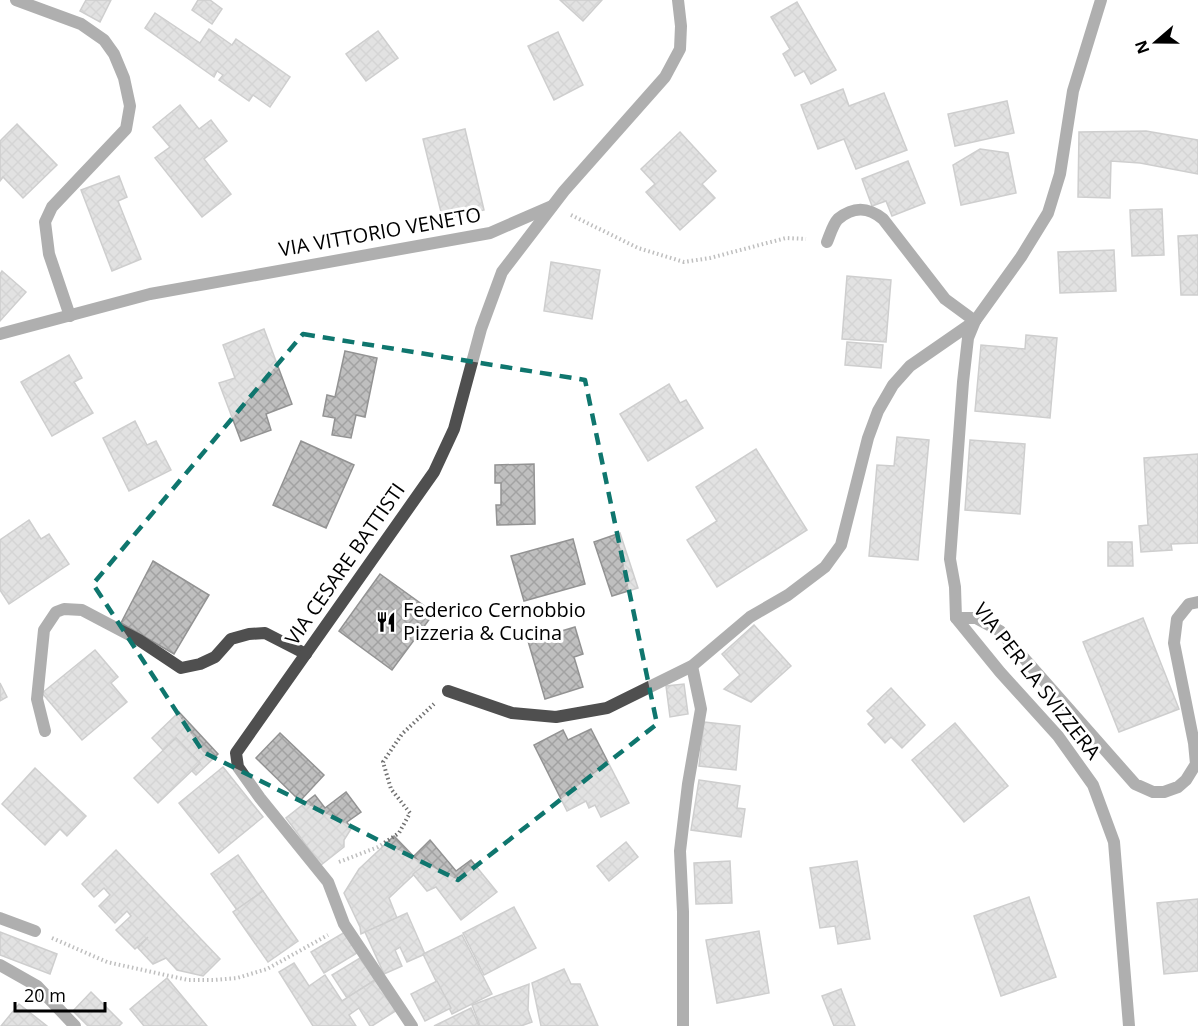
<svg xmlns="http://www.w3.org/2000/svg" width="1198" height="1026" viewBox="0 0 1198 1026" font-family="'Open Sans',sans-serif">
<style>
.building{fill:url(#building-cross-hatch);stroke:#939393;stroke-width:1.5}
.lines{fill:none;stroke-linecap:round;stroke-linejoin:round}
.path{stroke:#717171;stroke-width:4;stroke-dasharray:1.5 3;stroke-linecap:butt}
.lane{stroke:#4f4f4f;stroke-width:12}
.street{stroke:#4f4f4f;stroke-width:12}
.marked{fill:none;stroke:#0f766e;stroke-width:4.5;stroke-dasharray:12 8;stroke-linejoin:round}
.labels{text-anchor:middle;stroke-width:6;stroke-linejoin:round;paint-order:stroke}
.street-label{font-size:20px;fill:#000;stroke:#fff}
.poi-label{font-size:20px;fill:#000;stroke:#fff;text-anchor:start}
</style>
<defs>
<pattern id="building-cross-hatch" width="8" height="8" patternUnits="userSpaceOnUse" patternTransform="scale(1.5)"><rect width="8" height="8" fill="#bfbfbf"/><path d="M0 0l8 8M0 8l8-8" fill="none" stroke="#a2a2a2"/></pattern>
</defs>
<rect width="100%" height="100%" fill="#fff"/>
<g class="building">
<polygon points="86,0 111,0 100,22 80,11"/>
<polygon points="198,0 210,0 222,9 212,24 192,10"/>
<polygon points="560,0 602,0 583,21"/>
<polygon points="797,2 836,70 811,84 804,71 795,76 783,54 790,49 771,17"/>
<polygon points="155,13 200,43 209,29 232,45 236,39 290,77 270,107 253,95 249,101 219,80 223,75 217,71 214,77 145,28"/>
<polygon points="378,31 398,58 366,81 346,54"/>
<polygon points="558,32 583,85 554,100 528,46"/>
<polygon points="843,89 849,106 884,93 907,150 856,169 844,139 818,149 801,105"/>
<polygon points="1007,101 1014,133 955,146 948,114"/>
<polygon points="180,105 199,129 211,120 227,141 204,159 231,194 202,217 155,158 170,147 153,127"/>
<polygon points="17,124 57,165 23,198 3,177 0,181 0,141"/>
<polygon points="465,129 484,210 443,220 423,139"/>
<polygon points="1146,131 1198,140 1198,174 1140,163 1111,161 1110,198 1078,197 1079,132"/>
<polygon points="680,132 716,171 702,184 715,198 680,230 646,192 655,184 641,169"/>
<polygon points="980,149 1008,153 1016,193 961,205 953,165"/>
<polygon points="908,161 925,203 892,216 886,201 872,206 862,179"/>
<polygon points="119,176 127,197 118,201 141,259 112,271 81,190"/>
<polygon points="1162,209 1164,255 1132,256 1130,210"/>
<polygon points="1198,235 1198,295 1181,295 1178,236"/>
<polygon points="1114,250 1116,291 1060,293 1058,252"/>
<polygon points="551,262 600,270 592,319 544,311"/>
<polygon points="2,271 26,292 0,321 0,274"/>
<polygon points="847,276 891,280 886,342 842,339"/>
<polygon points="264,329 292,404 266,414 271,430 241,441 219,383 235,378 223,345"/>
<polygon points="1026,335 1057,338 1050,418 975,411 981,345 1025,349"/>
<polygon points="847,342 883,345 881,368 845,365"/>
<polygon points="345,351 377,358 365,417 356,415 351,438 332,435 335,418 323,416 327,395 335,397"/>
<polygon points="69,355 82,378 74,382 93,413 52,436 21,382"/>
<polygon points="669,384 680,403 686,400 703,428 648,461 620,414"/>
<polygon points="135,421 147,445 156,441 171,470 129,491 103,438"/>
<polygon points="897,437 929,440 918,560 869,556 877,465 894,466"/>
<polygon points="970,440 1025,444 1020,514 965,510"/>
<polygon points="301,441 354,465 326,528 273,505"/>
<polygon points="756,449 807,530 717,587 687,540 717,521 696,487"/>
<polygon points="1198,454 1198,543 1171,544 1172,550 1141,552 1139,526 1148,525 1144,458"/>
<polygon points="534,464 535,524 497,525 496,505 501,505 501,483 495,483 495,465"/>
<polygon points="29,520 41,539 49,534 69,564 9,604 0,590 0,540"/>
<polygon points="620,533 638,588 612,596 594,542"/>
<polygon points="573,539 585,584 524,601 511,556"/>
<polygon points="1108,542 1132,542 1133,566 1108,566"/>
<polygon points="153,561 209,595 174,654 121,623"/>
<polygon points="380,574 434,613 392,670 339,631"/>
<polygon points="1143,618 1179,709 1119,732 1083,642"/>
<polygon points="754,625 791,666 751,702 724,689 740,675 722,654"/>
<polygon points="575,627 583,654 574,657 583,687 545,699 528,641"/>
<polygon points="95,650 118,677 111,683 127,702 82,740 42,693"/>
<polygon points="0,683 7,697 0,701"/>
<polygon points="684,684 688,714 670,717 666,686"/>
<polygon points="891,688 925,725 902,748 891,737 885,743 868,724 874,718 867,711"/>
<polygon points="179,712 218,754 196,775 192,771 200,763 176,738 163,750 152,738"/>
<polygon points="704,722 740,726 736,770 699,766"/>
<polygon points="955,723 1008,786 964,822 912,760"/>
<polygon points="591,729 629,803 601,817 595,805 589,808 586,801 567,811 534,745 563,730 568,740"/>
<polygon points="280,733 324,775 300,801 256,758"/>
<polygon points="176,738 200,763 158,803 134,778"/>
<polygon points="223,767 263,817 219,853 179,803"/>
<polygon points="35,768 86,816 67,836 60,829 45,845 2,804"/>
<polygon points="699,780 740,786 737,808 745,809 741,837 691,830"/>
<polygon points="346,792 361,812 347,822 351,829 344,840 344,847 321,865 286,818 315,795 325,808"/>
<polygon points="394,836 423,866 389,898 397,918 361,934 360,927 344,893 359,869"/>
<polygon points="430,840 456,871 471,860 497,892 461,920 436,887 427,891 413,874 423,866 414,856"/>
<polygon points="626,842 638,857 609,881 597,866"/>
<polygon points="116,850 220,959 203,976 177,970 166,958 153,964 138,948 148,937 135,949 116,930 131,916 127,911 115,923 99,906 110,895 104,888 94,897 82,884"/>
<polygon points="238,855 263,891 237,910 211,874"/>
<polygon points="730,861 732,903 696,904 694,863"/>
<polygon points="857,861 870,939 838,944 835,926 820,928 810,868"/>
<polygon points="263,891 298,941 268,962 233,912"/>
<polygon points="1029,897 1056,977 1001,996 974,916"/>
<polygon points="1198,899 1198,971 1164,974 1157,903"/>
<polygon points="514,907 536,948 484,975 463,933"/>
<polygon points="407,913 425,954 407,962 400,947 395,950 402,966 384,974 365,932"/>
<polygon points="759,931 769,993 717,1003 706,940"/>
<polygon points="0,932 57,954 50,974 0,955"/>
<polygon points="345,932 357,953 324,973 311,952"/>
<polygon points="462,935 492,994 452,1014 423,954"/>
<polygon points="360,958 375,980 347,998 332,975"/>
<polygon points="294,963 309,986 325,975 342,1001 375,980 397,1010 372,1026 370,1026 359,1008 349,1015 356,1026 313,1026 279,972"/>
<polygon points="564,969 571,984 580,984 598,1026 541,1026 532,983"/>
<polygon points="167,978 207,1026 144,1026 130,1009"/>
<polygon points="437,981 451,1008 425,1021 411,994"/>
<polygon points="529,984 528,1010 532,1022 521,1026 480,1026 472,1005"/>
<polygon points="841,989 855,1026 834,1026 822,996"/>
<polygon points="91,992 122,1023 119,1026 88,1026 73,1011"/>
<polygon points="19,1004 47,1026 1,1026"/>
<polygon points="471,1008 479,1026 434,1026"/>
</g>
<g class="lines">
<g class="path">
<polyline points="571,215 638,248 684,262 710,258 786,238 806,239"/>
<polyline points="339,862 378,847 399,833 410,813 391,789 383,762 402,734 434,704"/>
<polyline points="52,938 107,962 188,980 214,980 237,978 267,969 328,935"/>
</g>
<polyline class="lane" points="956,618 976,618 1000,631 1135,784 1153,792 1164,792 1178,787 1186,780 1196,764 1194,743 1174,643 1177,619 1189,604 1198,602"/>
<g class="street">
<polyline points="16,0 81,24 104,40 114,54 124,78 130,106 126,129 52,207 45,222 49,254 70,316"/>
<path d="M827,242C830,235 833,224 838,219C854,206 868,207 883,219L945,299L975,321"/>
<polyline points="975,321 968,338 963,382 950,559 955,587 956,618 1000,672 1058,736 1093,785 1114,842 1129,1026"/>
<polyline points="0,334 150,294 490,233 552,206"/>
<polyline points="448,691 512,713 556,717 607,708 692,666 750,617 788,595 825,567 841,545 868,438 878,411 893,385 910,366 975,321 1021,257 1048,213 1060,174 1073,91 1101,0"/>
<polyline points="45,731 37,699 44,630 56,612 64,609 82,610 139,640 181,668 200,664 215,657 231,639 249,634 265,633 306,654"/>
<polyline points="0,918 35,931"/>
<polyline points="0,965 37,986 75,1026"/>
<polyline points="412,1026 344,924 328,882 260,798 238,767 236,753 434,472 454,429 481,329 502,272 564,191 665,77 680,49 681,26 678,0"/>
<polyline points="683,1026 683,912 680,851 688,784 701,709 692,666"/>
</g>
</g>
<path d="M0 0H1198V1026H0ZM303,334L585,380L657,724L458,880L203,752L93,584Z" fill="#fff" fill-opacity=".55" fill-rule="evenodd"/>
<path class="marked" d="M303,334L585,380L657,724L458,880L203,752L93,584Z"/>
<defs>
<g id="restaurant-bare" transform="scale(1.62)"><path d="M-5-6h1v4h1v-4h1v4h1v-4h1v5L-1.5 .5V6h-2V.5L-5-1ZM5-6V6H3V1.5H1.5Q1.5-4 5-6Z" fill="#000" stroke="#fff" stroke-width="2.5" paint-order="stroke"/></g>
</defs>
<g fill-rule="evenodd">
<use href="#restaurant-bare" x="386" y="622"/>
</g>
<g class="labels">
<g class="street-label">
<text transform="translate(380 232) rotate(-10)" y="7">VIA VITTORIO VENETO</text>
<text transform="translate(345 564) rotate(-55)" y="7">VIA CESARE BATTISTI</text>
<text transform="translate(1037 681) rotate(52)" y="7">VIA PER LA SVIZZERA</text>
</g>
<g class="poi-label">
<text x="403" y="617">Federico Cernobbio<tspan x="403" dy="23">Pizzeria &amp; Cucina</tspan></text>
</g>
</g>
<g transform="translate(1156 42) rotate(250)" stroke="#ffffff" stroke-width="4.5" paint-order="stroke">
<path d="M0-4.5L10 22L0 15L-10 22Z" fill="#000000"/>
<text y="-9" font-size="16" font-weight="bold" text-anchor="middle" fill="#000000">N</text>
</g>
<path d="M15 1002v9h90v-9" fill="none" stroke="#000000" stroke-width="3"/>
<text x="24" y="1002" font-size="18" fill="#000000" stroke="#ffffff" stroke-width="4.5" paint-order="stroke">20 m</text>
</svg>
